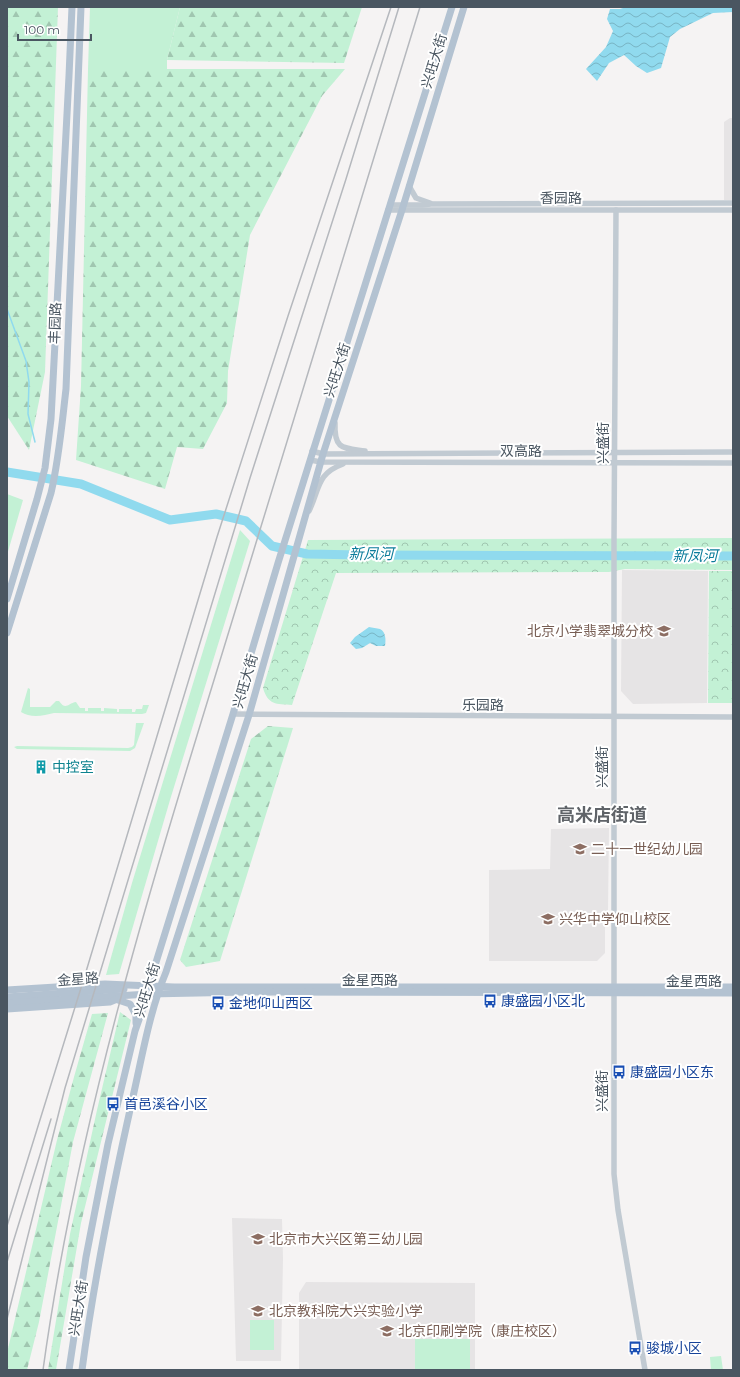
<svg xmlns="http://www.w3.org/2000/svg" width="740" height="1377" viewBox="0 0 740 1377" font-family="Montserrat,'Noto Sans SC',sans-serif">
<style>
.education{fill:#e6e4e5}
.grass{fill:#c3f1d5}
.forest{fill:url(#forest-firs)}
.park{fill:url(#park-crowns)}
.water{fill:url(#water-waves)}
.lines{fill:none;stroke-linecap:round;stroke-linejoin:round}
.stream{stroke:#90daee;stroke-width:1.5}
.river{stroke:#90daee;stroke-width:9}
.minor{stroke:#c1cad2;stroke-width:5.5}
.major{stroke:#b3c2d1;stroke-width:7}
.rail{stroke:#b5b8bd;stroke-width:1.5}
.labels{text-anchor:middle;stroke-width:4;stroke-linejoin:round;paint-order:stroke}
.street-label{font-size:14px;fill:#4a5661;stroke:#fff}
.education-label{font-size:14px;fill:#785e54;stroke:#fff;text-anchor:start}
.culture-label{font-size:14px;fill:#0d838f;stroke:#fff;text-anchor:start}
.transit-label{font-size:14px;fill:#164399;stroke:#fff;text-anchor:start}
.water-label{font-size:15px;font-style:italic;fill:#0c7c9b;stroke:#fff}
.district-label{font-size:18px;font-weight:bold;fill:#5f6368;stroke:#fff}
</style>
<defs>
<pattern id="forest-firs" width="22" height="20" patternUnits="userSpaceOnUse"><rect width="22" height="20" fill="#c3f1d5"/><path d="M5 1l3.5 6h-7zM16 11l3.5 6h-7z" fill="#a0c6b0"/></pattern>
<pattern id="park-crowns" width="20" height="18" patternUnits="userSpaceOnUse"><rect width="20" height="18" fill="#c3f1d5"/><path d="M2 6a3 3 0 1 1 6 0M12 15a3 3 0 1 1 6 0" fill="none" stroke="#a0c6b0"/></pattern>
<pattern id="water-waves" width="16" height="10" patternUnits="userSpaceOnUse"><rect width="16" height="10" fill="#90daee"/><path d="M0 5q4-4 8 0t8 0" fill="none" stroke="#78b4c4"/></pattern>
</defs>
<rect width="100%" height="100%" fill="#f5f3f3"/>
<g class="education">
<polygon points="730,118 733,118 733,200 724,200 724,122"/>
<polygon points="622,570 708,571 707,703 633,704 621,691"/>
<polygon points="609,828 608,911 605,927 605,953 597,961 489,961 489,870 550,869 551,829"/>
<polygon points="232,1218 282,1219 283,1259 281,1361 236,1361"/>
<polygon points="306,1282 475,1283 475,1370 299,1370 299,1293"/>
</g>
<g class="grass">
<polygon points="90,7 180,7 167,60 167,69 88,69"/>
<polygon points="7,494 23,500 7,555"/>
<polygon points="240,530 250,541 170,800 119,974 106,975 132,883"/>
<path d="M28,688L30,689V707H50L56,701H59C66,711 68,703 76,702L80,708H85V711H88V708H101V711H104V708L117,709V712H119V709H132V712H135L136,709H142L143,705H149L146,713L142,714L54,713C43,716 30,718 21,712Z"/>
<polygon points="136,723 144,723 135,748 130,751 17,749 14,747 17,746 128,748 132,747 134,745"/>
<rect x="250" y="1320" width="24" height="30"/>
<rect x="415" y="1339" width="55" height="31"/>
<polygon points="721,1356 723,1370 711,1370 710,1357"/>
</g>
<g class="forest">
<polygon points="7,7 58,7 45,372 29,450 7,416"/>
<polygon points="180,7 362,7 344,63 167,60"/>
<polygon points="88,69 345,69 322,96 250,235 228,371 227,403 203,449 177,447 165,489 76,460 81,386"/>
<polygon points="268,726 293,728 220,961 186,967 180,960 251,739"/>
<polygon points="120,1012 131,1020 81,1223 56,1370 48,1370 70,1234 97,1110"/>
<polygon points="108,1013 73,1142 39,1322 27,1370 7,1370 7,1353 57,1140 74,1077 92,1014"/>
</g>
<g class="park">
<path d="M733,538V570L625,569L609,572L336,573L292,705C276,704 268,705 263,688L308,540Z"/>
<polygon points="709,571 733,571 733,703 708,703"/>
</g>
<g class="water">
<polygon points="626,7 733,7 733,12 713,13 680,29 670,37 661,68 647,73 636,66 624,55 609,63 597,81 586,69 606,47 613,31 607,19 610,9 620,9"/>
<path d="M369,627C372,628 377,628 380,629C386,632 386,640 385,646H376L370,643L362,648L356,649L350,643L355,637Z"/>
</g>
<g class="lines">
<polyline class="stream" points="7,309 26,361 29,382 28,414 35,442"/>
<polyline class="river" points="7,472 81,484 170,520 216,514 246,521 272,546 307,554 361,555 733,556"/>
<g class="minor">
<polyline points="409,186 416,198 430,203"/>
<polyline points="390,205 422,205 431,204 733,203"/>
<polyline points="388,210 733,210"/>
<polyline points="616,210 614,543 614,1174 618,1210 645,1370"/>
<path d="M335,423C334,450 343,448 365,451"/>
<polyline points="312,451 323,454 733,452"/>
<polyline points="310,460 321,462 733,463"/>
<path d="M309,511C320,489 316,474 343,464"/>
<polyline points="233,714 733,717"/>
</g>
<g class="major">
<polyline points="7,599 37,499 45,468 51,419 69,76 72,7"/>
<path d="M7,633L51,493C59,459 62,423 66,389L81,7"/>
<polyline points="7,990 105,984 174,987 733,987"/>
<polyline points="7,997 124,989"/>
<polyline points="115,999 130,1004 136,1015 136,1023"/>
<polyline points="7,1003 148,994 248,992 733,993"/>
<polyline points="7,1009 110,1002 122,997"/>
<polyline points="69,1370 86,1257 108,1144 135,1031 148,994 153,972 233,714 278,563 452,7"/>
<path d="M82,1370C94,1279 112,1190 132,1101C142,1058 149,1013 166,972L249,715L323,454L402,210L464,7"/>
</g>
<g class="rail">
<polyline points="7,1226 85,975 217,537 288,316 391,7"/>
<polyline points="7,1262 51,1119"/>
<polyline points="7,1319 65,1088 250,478 346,179 399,7"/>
<path d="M43,1370C76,1130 147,898 218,667C285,447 353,227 420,7"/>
</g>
</g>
<defs>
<g id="school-bare" transform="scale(1.08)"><path d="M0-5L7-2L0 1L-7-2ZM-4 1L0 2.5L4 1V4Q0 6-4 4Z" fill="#8d6e63" stroke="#fff" stroke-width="2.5" paint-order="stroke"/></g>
<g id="building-bare" transform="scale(1.08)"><path d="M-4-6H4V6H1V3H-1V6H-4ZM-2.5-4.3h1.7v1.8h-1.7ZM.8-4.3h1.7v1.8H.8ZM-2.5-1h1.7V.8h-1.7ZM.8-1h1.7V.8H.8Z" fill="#0f9aa8" stroke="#fff" stroke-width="2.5" paint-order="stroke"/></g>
<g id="bus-bare" transform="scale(1.08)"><path d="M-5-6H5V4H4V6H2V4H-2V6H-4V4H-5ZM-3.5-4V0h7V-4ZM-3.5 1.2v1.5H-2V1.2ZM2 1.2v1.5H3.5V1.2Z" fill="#1a4fb4" stroke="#fff" stroke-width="2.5" paint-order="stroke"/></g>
<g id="university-bare" transform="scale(1.08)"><path d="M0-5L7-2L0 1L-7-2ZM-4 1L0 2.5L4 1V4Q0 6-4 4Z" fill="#8d6e63" stroke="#fff" stroke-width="2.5" paint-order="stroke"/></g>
</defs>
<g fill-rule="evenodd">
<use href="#school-bare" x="664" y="631"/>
<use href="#building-bare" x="41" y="767"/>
<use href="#school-bare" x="580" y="849"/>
<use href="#school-bare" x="548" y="919"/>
<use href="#bus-bare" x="490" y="1001"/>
<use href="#bus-bare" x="218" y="1003"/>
<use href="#bus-bare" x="619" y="1072"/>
<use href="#bus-bare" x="113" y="1104"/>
<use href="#school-bare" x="258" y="1239"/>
<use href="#school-bare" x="258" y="1311"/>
<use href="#university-bare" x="387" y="1331"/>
<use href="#bus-bare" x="635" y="1348"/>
</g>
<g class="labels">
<g class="street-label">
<text transform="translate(434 61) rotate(-73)" y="5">兴旺大街</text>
<text x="561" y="203">香园路</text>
<text transform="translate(55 323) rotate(-88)" y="5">丰园路</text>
<text transform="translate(337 370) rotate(-72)" y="5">兴旺大街</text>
<text transform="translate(603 443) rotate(-90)" y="5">兴盛街</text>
<text x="521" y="456">双高路</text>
<text transform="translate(245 681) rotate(-74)" y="5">兴旺大街</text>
<text x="483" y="710">乐园路</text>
<text transform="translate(602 767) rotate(-90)" y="5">兴盛街</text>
<text transform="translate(78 979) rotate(-4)" y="5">金星路</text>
<text x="370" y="985">金星西路</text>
<text x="694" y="986">金星西路</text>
<text transform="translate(147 990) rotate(-73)" y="5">兴旺大街</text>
<text transform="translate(602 1091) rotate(-90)" y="5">兴盛街</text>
<text transform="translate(78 1308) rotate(-81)" y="5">兴旺大街</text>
</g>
<g class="education-label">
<text x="653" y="636" text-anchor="end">北京小学翡翠城分校</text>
<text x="591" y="854">二十一世纪幼儿园</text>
<text x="559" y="924">兴华中学仰山校区</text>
<text x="269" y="1244">北京市大兴区第三幼儿园</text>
<text x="269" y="1316">北京教科院大兴实验小学</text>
<text x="398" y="1336">北京印刷学院（康庄校区）</text>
</g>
<g class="culture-label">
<text x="52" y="772">中控室</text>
</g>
<g class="transit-label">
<text x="501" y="1006">康盛园小区北</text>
<text x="229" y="1008">金地仰山西区</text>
<text x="630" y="1077">康盛园小区东</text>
<text x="124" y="1109">首邑溪谷小区</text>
<text x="646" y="1353">骏城小区</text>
</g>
<g class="water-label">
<text x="371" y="559">新凤河</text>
<text x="695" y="561">新凤河</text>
</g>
<g class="district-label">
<text x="602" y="821">高米店街道</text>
</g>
</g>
<rect width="740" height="1377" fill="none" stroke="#4a5661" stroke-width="16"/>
<path d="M18 34v6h73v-6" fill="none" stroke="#4a5661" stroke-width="2"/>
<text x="24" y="34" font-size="12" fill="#4a5661" stroke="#ffffff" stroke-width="3" paint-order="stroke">100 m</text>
</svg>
